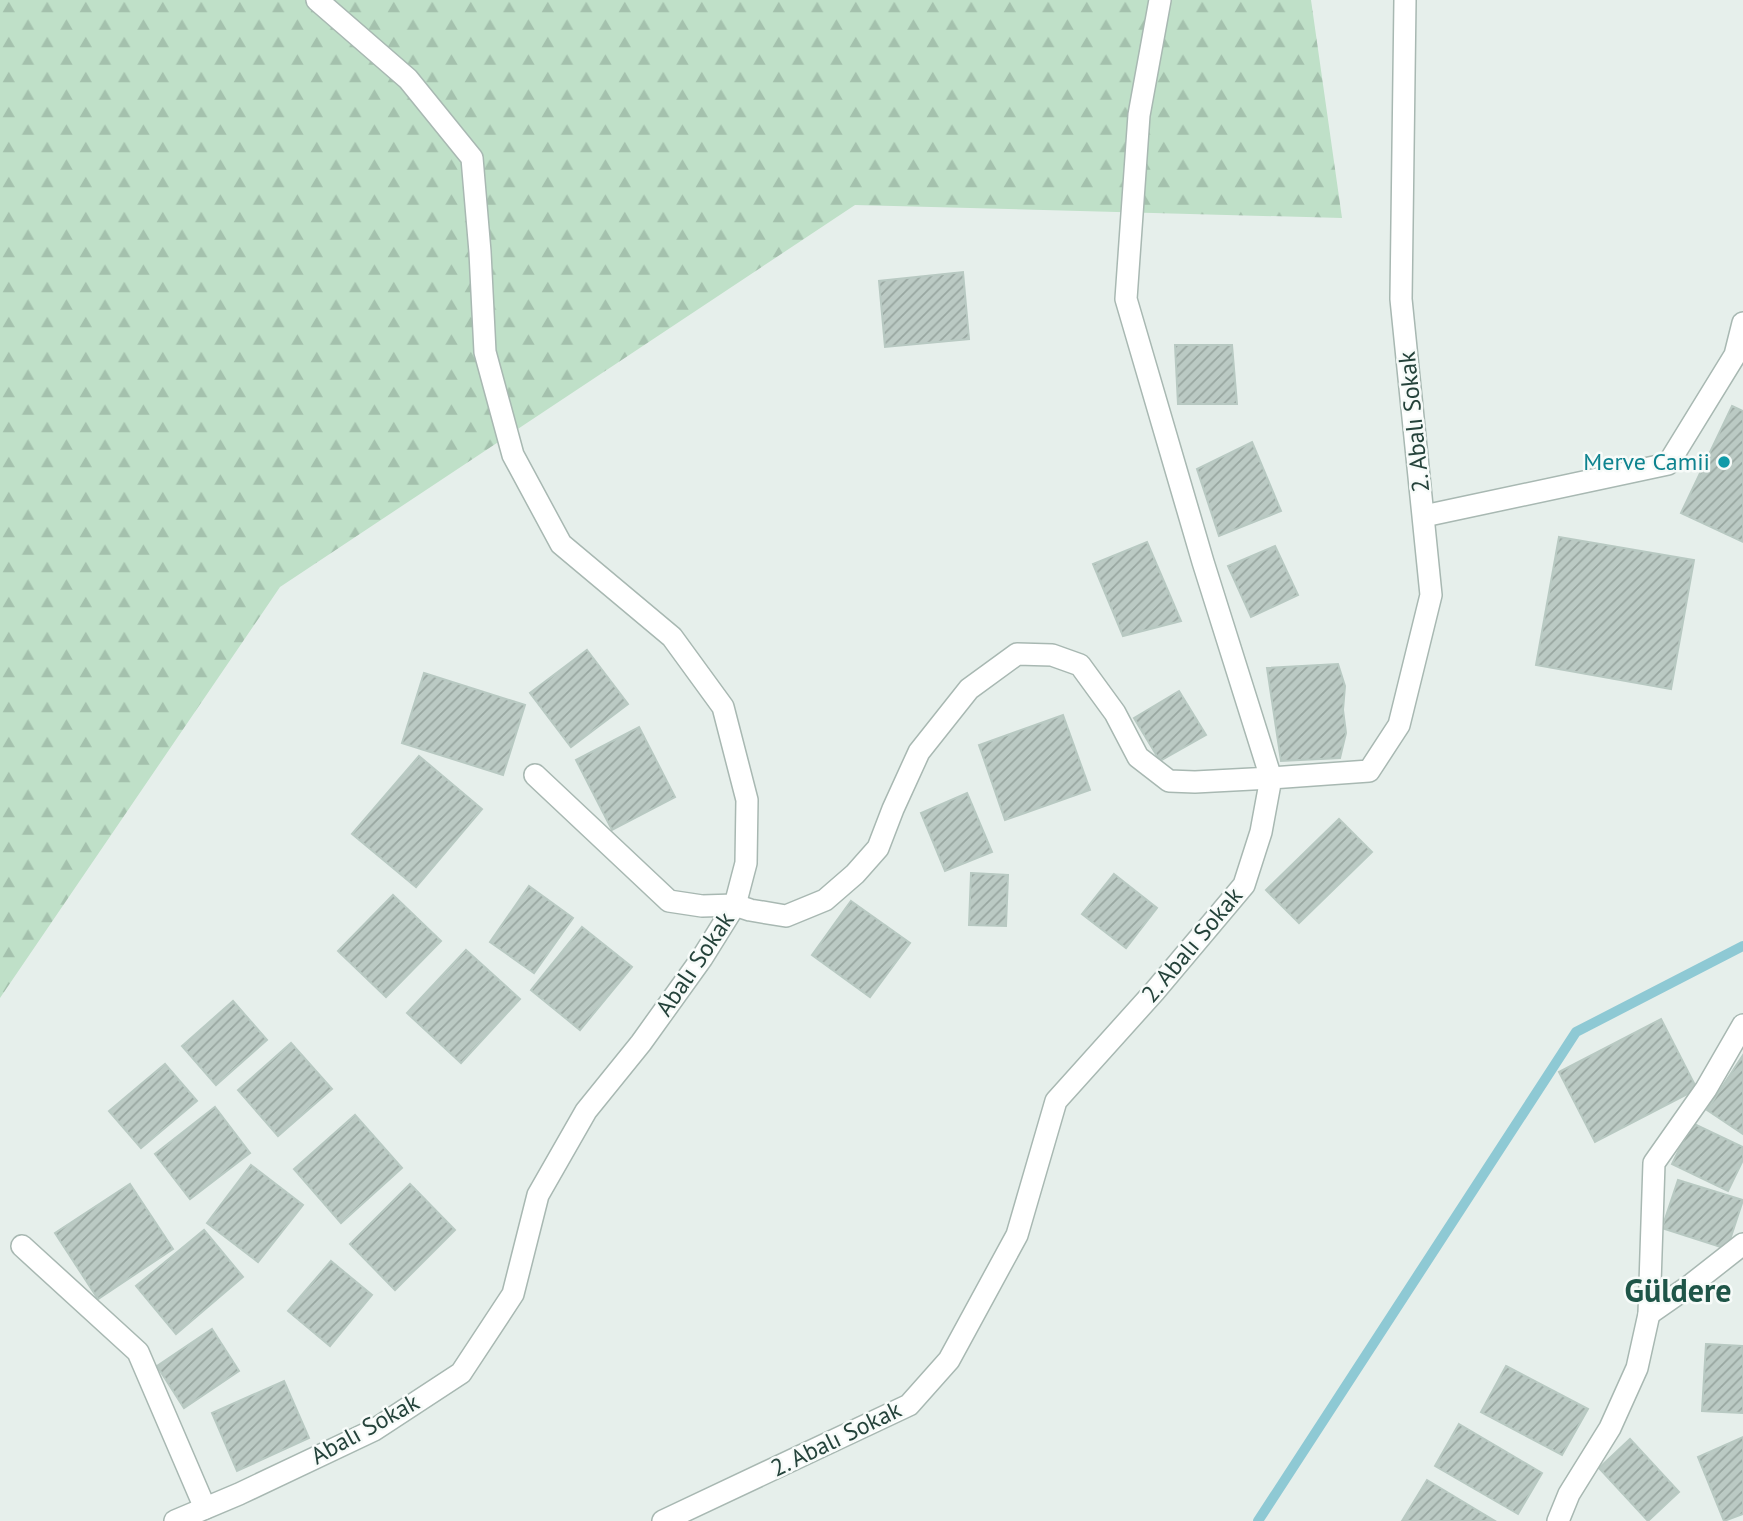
<svg xmlns="http://www.w3.org/2000/svg" width="1743" height="1521" viewBox="0 0 1743 1521" font-family="'PT Sans',sans-serif">
<style>
.forest{fill:url(#forest-firs)}
.lines{fill:none;stroke-linecap:round;stroke-linejoin:round}
.stream{stroke:#8ec9d4;stroke-width:10}
.building{fill:url(#building-hatch);stroke:#b8c9c2;stroke-width:2}
.street-casing{stroke:#a8b8b2;stroke-width:24}
.street{stroke:#fff;stroke-width:21}
.culture-dot{fill:#0f9aa8;stroke:#f7fbf9;stroke-width:2.5}
.labels{text-anchor:middle;stroke-width:5;stroke-linejoin:round;paint-order:stroke}
.street-label{font-size:24px;fill:#24423a;stroke:#f7fbf9}
.culture-label{font-size:24px;fill:#0d838f;stroke:#f7fbf9;text-anchor:end}
.district-label{font-size:32px;font-weight:bold;fill:#1f5548;stroke:#f7fbf9}
</style>
<defs>
<pattern id="forest-firs" width="22" height="20" patternUnits="userSpaceOnUse" patternTransform="scale(1.75)"><rect width="22" height="20" fill="#bfe0c8"/><path d="M5 1l3.5 6h-7zM16 11l3.5 6h-7z" fill="#a4c1ad"/></pattern>
<pattern id="building-hatch" width="6" height="6" patternUnits="userSpaceOnUse" patternTransform="scale(1.75)"><rect width="6" height="6" fill="#bbcac4"/><path d="M-1 1l2-2M0 6l6-6M5 7l2-2" fill="none" stroke="#98a6a0"/></pattern>
</defs>
<rect width="100%" height="100%" fill="#e6efeb"/>
<polygon class="forest" points="0,0 1311,0 1342,218 855,205 280,587 0,998"/>
<g class="lines">
<polyline class="stream" points="1258,1521 1576,1032 1743,946"/>
</g>
<g class="building">
<polygon points="963,272 969,339 885,347 879,281"/>
<polygon points="1175,345 1232,345 1237,404 1178,404"/>
<polygon points="1732,406 1743,411 1743,542 1681,513"/>
<polygon points="1252,442 1281,511 1219,536 1197,469"/>
<polygon points="1559,537 1694,560 1671,689 1536,665"/>
<polygon points="1147,542 1181,621 1123,636 1093,564"/>
<polygon points="1275,546 1298,595 1251,617 1228,566"/>
<polygon points="587,650 628,704 571,747 530,693"/>
<polygon points="1338,664 1345,686 1343,710 1346,733 1340,758 1281,761 1267,668"/>
<polygon points="424,673 525,705 503,775 402,743"/>
<polygon points="1179,691 1206,735 1160,761 1134,718"/>
<polygon points="1063,715 1090,790 1005,820 979,745"/>
<polygon points="639,727 675,797 612,830 576,760"/>
<polygon points="419,756 482,809 416,887 352,834"/>
<polygon points="967,793 992,852 945,871 921,813"/>
<polygon points="1339,819 1372,852 1299,923 1266,890"/>
<polygon points="971,873 1008,875 1006,926 969,925"/>
<polygon points="1114,874 1157,908 1126,948 1082,914"/>
<polygon points="529,886 573,918 534,973 490,942"/>
<polygon points="393,895 441,941 386,997 338,951"/>
<polygon points="851,901 910,943 870,997 812,955"/>
<polygon points="582,927 632,967 580,1030 531,990"/>
<polygon points="466,950 520,999 461,1063 407,1013"/>
<polygon points="233,1001 267,1040 216,1085 182,1046"/>
<polygon points="1661,1019 1697,1089 1595,1142 1559,1072"/>
<polygon points="291,1043 332,1089 278,1136 238,1090"/>
<polygon points="1743,1055 1743,1134 1707,1110"/>
<polygon points="165,1064 197,1101 141,1148 109,1111"/>
<polygon points="215,1107 250,1153 190,1199 155,1154"/>
<polygon points="355,1115 402,1168 341,1223 294,1169"/>
<polygon points="1692,1123 1743,1147 1743,1160 1728,1191 1672,1164"/>
<polygon points="251,1165 303,1205 258,1262 207,1223"/>
<polygon points="1678,1180 1743,1200 1727,1249 1662,1228"/>
<polygon points="130,1184 173,1249 98,1299 55,1233"/>
<polygon points="410,1184 455,1230 395,1290 350,1244"/>
<polygon points="204,1230 243,1277 176,1334 136,1286"/>
<polygon points="331,1261 372,1295 330,1346 288,1311"/>
<polygon points="212,1329 239,1371 184,1408 157,1366"/>
<polygon points="1706,1344 1743,1346 1743,1413 1702,1411"/>
<polygon points="1506,1366 1588,1409 1562,1455 1481,1412"/>
<polygon points="284,1381 309,1438 237,1471 212,1413"/>
<polygon points="1459,1424 1542,1473 1518,1514 1435,1466"/>
<polygon points="1743,1437 1743,1514 1724,1521 1698,1457"/>
<polygon points="1630,1439 1679,1492 1648,1521 1599,1468"/>
<polygon points="1427,1480 1495,1521 1402,1521"/>
</g>
<g class="lines">
<g class="street-casing">
<g id="street">
<polyline points="1424,516 1668,464 1735,355 1743,323"/>
<polyline points="535,775 669,901 702,906 735,905 750,910 786,916 825,900 855,874 878,848 893,809 919,752 969,689 1017,654 1052,655 1080,665 1115,713 1138,757 1169,781 1195,782 1271,778 1203,562 1126,299 1139,115 1160,0"/>
<polyline points="22,1246 138,1352 205,1508"/>
<polyline points="1649,1314 1692,1284 1743,1244"/>
<polyline points="175,1521 239,1494 374,1430 461,1373 513,1294 538,1195 586,1111 641,1043 702,958 735,905 746,863 747,800 723,707 672,637 561,544 513,455 485,352 480,252 472,158 408,79 317,0"/>
<polyline points="663,1521 909,1405 949,1360 1017,1235 1056,1101 1154,992 1244,885 1261,832 1271,778 1369,771 1399,725 1431,595 1401,299 1405,0"/>
<polyline points="1558,1521 1569,1494 1610,1428 1637,1368 1649,1314 1654,1163 1706,1089 1743,1025"/>
</g>
</g>
<use href="#street" class="street"/>
</g>
<circle class="culture-dot" cx="1724" cy="462" r="7"/>
<g class="labels">
<g class="street-label">
<text transform="translate(1414 422) rotate(-96)" y="8">2. Abalı Sokak</text>
<text transform="translate(1192 945) rotate(-50)" y="8">2. Abalı Sokak</text>
<text transform="translate(695 964) rotate(-56)" y="8">Abalı Sokak</text>
<text transform="translate(365 1429) rotate(-29)" y="8">Abalı Sokak</text>
<text transform="translate(836 1439) rotate(-26)" y="8">2. Abalı Sokak</text>
</g>
<g class="culture-label">
<text x="1710" y="470">Merve Camii</text>
</g>
<g class="district-label">
<text x="1678" y="1302">Güldere</text>
</g>
</g>
</svg>
